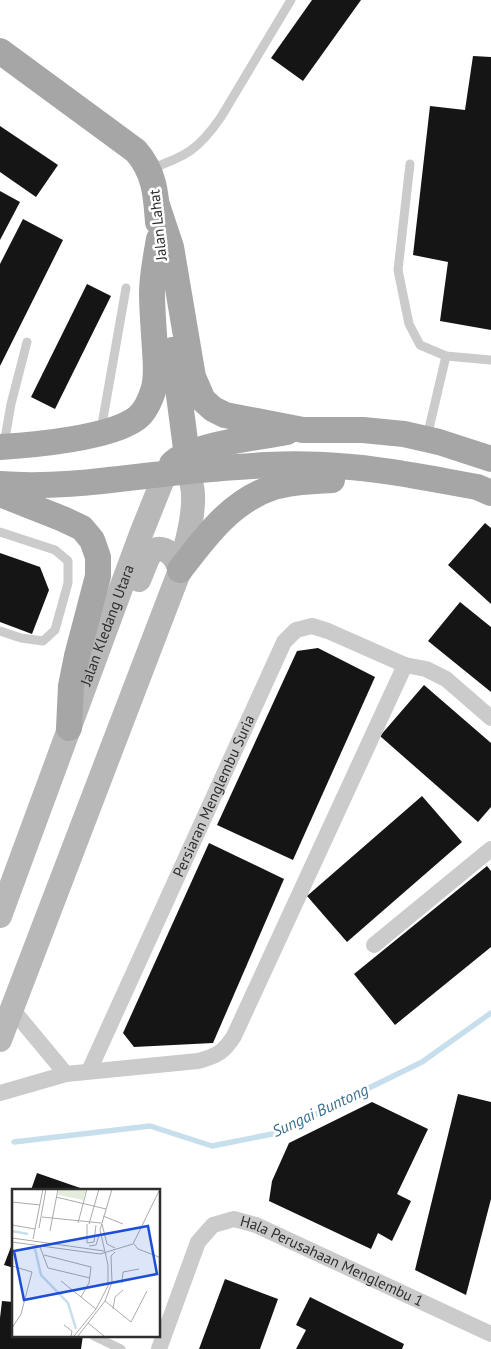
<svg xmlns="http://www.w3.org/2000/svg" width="491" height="1349" viewBox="0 0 491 1349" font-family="'PT Sans',sans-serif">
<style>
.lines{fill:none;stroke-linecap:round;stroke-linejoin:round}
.stream{stroke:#c7deec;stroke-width:5.5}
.building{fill:#151515}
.service{stroke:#cbcbcb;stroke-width:9}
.minor{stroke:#cbcbcb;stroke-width:16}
.secondary{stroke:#b8b8b8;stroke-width:24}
.primary{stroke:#a6a6a6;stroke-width:26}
.labels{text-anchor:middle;stroke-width:5;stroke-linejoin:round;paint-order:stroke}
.street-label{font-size:15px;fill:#2e2e2e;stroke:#fff}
.water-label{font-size:16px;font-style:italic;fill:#3a7192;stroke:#fff}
.inset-river{fill:none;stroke:#c7deec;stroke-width:2.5}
.inset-road{fill:none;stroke:#ababab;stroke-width:1}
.view{fill:#1d4ed8;fill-opacity:0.15;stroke:#1d4ed8;stroke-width:2.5}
.inset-edge{fill:none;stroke:#2e2e2e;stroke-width:2.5}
</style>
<rect width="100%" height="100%" fill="#fff"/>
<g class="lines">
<polyline class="stream" points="14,1142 150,1126 212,1146 277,1133 422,1062 491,1013"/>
</g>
<g class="building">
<polygon points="312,0 361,0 303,81 271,58"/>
<polygon points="473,56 491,57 491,330 440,321 448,262 413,255 430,106 465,110"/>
<polygon points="0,126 58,165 36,197 0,172"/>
<polygon points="0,191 20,202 0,240"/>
<polygon points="23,219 63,240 0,366 0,264"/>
<polygon points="87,284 111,296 55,409 31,397"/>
<polygon points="485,523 491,528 491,604 448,565"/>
<polygon points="0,553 40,567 49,590 32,634 0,622"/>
<polygon points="460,602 491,627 491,692 428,641"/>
<polygon points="318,648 375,677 293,860 217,825 297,651"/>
<polygon points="424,685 491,743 491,807 478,822 380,736"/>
<polygon points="422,796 462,842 347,942 307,896"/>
<polygon points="209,843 284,879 213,1043 134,1047 123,1033"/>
<polygon points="487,866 491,871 491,947 395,1025 354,974"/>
<polygon points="458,1094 491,1102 491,1199 466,1295 415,1270"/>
<polygon points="372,1102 428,1129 397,1194 411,1201 392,1241 378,1233 371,1249 269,1201 272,1181 289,1143"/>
<polygon points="37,1173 86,1190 31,1190"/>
<polygon points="14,1239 14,1268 4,1265"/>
<polygon points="225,1279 278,1299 260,1349 199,1349"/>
<polygon points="310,1297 404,1344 402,1349 296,1349 306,1330 296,1325"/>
<polygon points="2,1301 14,1302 14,1335 83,1335 81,1349 0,1349 0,1318"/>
</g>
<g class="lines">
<g class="service">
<polyline points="410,164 398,270 409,324 420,345 446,356 491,360"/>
<path d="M149,169C186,157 199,149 221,117L291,0"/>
<polyline points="101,430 126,288"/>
<polyline points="427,437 446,356"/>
<polyline points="4,444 11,404 27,342"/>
<polyline points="0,532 55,550 68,561 68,583 55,630 43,641 21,638 0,631"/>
<polyline points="94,1336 121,1349"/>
</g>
<g class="minor">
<polyline points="374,945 491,849"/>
<polyline points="12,1009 66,1074"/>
<path id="s1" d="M89,1071L284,642L296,630L312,626L328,631L405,665L426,669L446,679L491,718"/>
<path d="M0,1093L66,1074L198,1061C217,1056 224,1052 234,1036L405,665"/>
<path id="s2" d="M159,1349L198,1242L213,1225L234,1219L256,1225L491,1334"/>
</g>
<g class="secondary">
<path d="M139,580C143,571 146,561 151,553C158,544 170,551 175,559C177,562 178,567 180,570"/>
<path id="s3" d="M0,916L141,534L165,474"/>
<path d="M0,1040L180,570C185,546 194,520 193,495C193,487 190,479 189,471"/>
</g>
<g class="primary">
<path d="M0,51L136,151C155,173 156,195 158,222"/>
<polyline points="157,205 171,247 193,377 203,400 213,409 225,415 303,430 363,430 404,434 439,442 491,459"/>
<polyline points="173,350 189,471"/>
<path d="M0,447C34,445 111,438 137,418C146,411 151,398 154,388C157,376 156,363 155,350C154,331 152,312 152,293C152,275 156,257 159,239"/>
<path d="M172,464C190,445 260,437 287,432"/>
<path d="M0,484C64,489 127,477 190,471C215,468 240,467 266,465C290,464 314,464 338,466C385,469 431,479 477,487L491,493"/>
<polyline points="0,494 63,519 82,528 92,540 98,557 98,576 77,656 71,686 69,728"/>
<path d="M180,570C206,536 231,501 274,487C293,481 313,481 332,480"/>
</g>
</g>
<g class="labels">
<g class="street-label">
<text transform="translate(158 225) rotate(-96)" y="5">Jalan Lahat</text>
<text dy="5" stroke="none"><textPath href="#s3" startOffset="310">Jalan Kledang Utara</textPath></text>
<text dy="5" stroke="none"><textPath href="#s1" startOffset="302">Persiaran Menglembu Suria</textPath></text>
<text dy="5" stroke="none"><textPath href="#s2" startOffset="265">Hala Perusahaan Menglembu 1</textPath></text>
</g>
<g class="water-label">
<text transform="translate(320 1110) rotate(-25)" y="6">Sungai Buntong</text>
</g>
</g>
<g transform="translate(12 1189)">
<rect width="148" height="148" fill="#fff"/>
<path d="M47,0H74L71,11L46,6Z" fill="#e4ecdb"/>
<path class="inset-river" d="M0,42L16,45M23,60L29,86L56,114L64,140"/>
<path class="inset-road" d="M44,8L94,20M0,13L28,16M91,27L111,35M30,28L89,34M66,34L75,0M75,35V54L82,53L84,36M77,35L87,0M90,35L95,55L103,59M0,36L23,40M27,39L34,0M38,42L46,0M0,49L92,62M21,50L31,0M0,53L88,65L121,55L147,2M122,55L126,60L147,68M77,57L84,56L87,46M28,58L36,79L78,89M32,66L79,78L77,94L69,108M0,77L20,83L9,125L0,139M49,92L84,120M110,94L111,83L127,80M93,112L119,133L135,102M101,120L103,108L111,101M76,134L92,147M52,136L60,142L59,147M62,147L84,120L96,97V76L88,41L100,0M66,147L93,112L100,93L99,67L103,63"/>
<path class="view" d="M136,37L145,85L12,111L2,62Z"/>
<rect width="148" height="148" class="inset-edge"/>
</g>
</svg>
